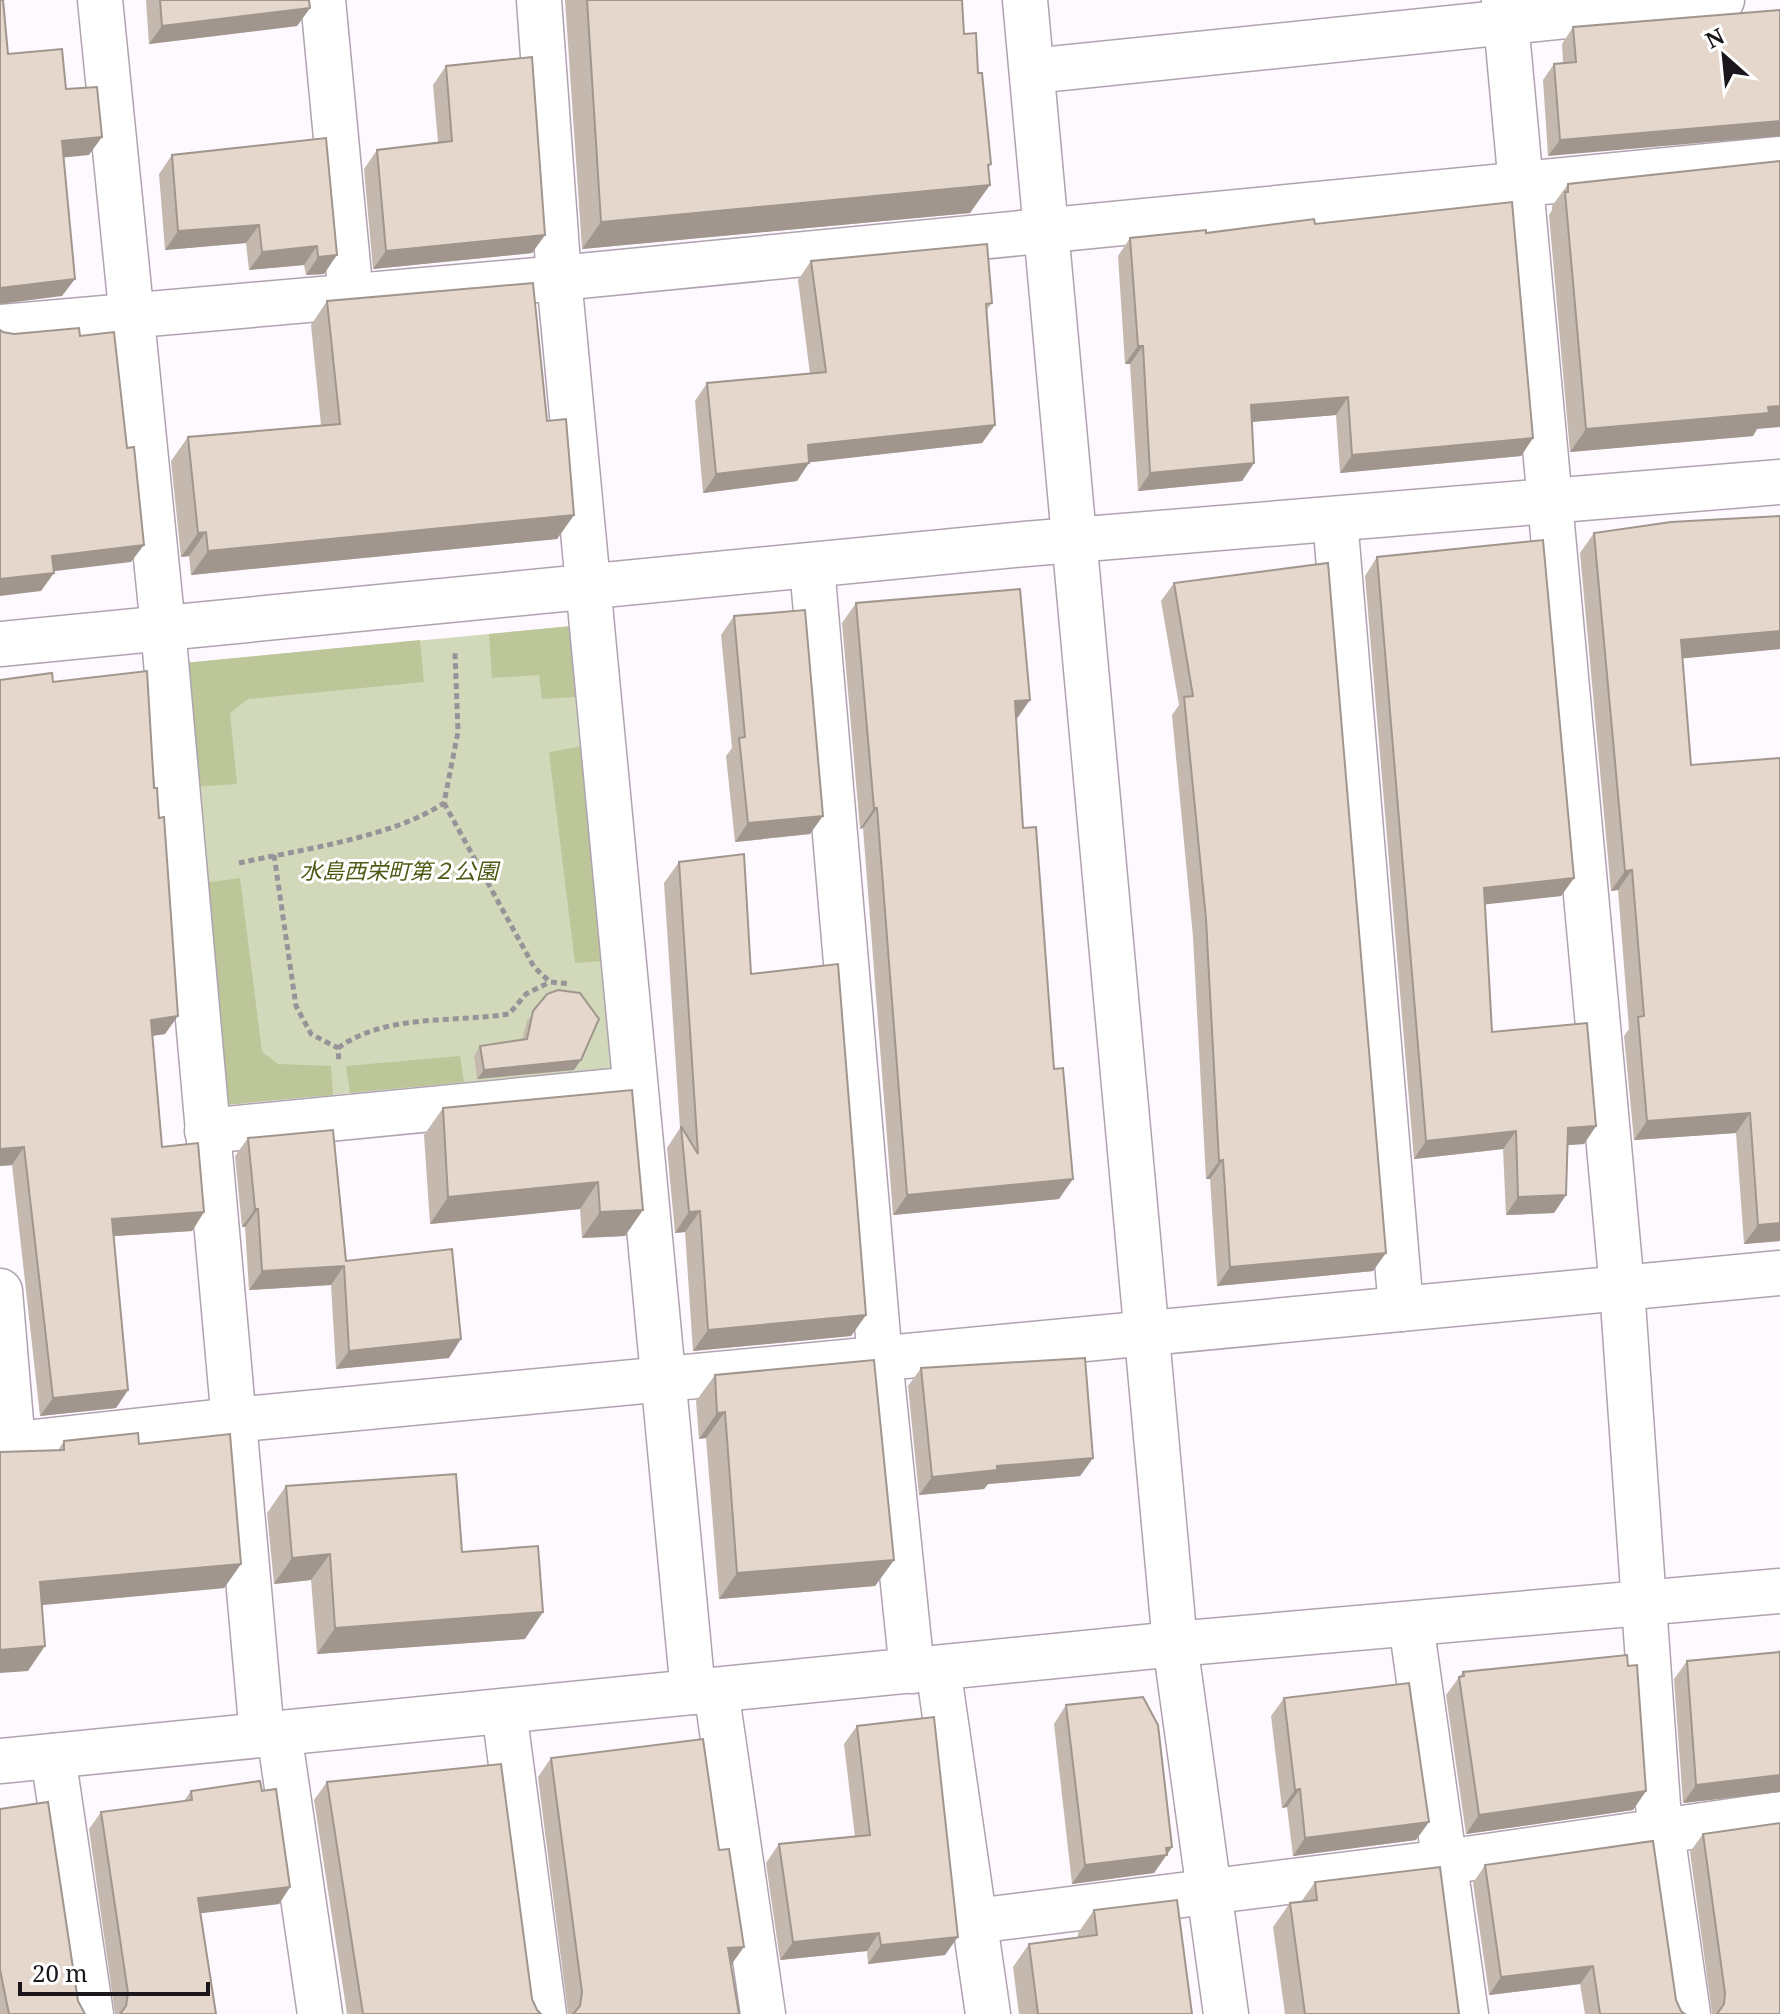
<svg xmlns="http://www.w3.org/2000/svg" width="1780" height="2014" viewBox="0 0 1780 2014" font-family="'Noto Serif','Noto Sans JP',serif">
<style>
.green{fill:#d2d9ba}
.forest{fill:#bcc699}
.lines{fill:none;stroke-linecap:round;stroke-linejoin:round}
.minor-casing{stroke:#afa3b0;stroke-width:47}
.path{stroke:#989398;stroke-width:5;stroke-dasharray:6 4;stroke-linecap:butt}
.minor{stroke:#fff;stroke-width:44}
.wall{fill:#c5b9af}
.shaded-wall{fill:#a0968e}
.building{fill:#e5d7cb;stroke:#a0968e;stroke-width:2}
.labels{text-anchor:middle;stroke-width:6;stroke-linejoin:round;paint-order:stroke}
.park-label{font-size:22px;font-style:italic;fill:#4e5813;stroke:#fff}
</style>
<rect width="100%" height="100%" fill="#fef9fe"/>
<polygon class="green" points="572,626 614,1068 225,1105 184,663"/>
<g class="forest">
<polygon points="572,626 579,697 542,699 539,675 492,678 489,634"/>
<polygon points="420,640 424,682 248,699 230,713 237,784 195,787 184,663"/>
<polygon points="583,746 604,961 575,963 549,752"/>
<polygon points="240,878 262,1052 278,1064 331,1066 333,1095 225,1105 204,883"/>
<polygon points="460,1056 464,1082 350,1093 346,1066"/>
</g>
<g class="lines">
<g class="minor-casing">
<g id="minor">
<polyline points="100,0 163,628 262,1735"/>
<polyline points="323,0 351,297"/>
<polyline points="539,0 559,278 693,1692"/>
<polyline points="1025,0 1175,1644 1226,2014"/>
<polyline points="1504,0 1622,1288 1658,1805 1688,2014"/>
<polyline points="1032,71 1722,0"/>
<polyline points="0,327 559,278 1780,159"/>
<polyline points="1335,519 1401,1309"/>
<polyline points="812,566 880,1359 912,1671"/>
<polyline points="0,644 1025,544 1780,482"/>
<polyline points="207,1131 635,1089"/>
<polyline points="0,1291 13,1445"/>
<polyline points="0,1446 233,1420 1780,1273"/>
<polyline points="1411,1624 1466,2014"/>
<polyline points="938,1668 988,2014"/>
<polyline points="716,1690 763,2014"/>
<polyline points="504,1711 544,2014"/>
<polyline points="279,1733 320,2014"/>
<polyline points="53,1756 91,2014"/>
<polyline points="0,1761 1175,1644 1780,1591"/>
<polyline points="975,1921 1445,1862 1780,1814"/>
</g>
</g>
<g class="path">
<polyline points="444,803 534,967 550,982 571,984"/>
<polyline points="274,855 296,1006 311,1034 338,1048 339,1062"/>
<path d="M239,863C299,850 394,837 444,803L458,732L455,653"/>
<path d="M338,1048C386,1013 454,1023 509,1014L526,994L550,982"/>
</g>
<use href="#minor" class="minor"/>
</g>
<g class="wall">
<polygon points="146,0 309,0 310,8 297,26 149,44"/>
<polygon points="565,0 962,0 964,34 978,73 988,168 970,213 582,249"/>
<polygon points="1780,10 1548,156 1543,80 1554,64 1563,63 1562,44 1573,27"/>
<polygon points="446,66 545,235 532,253 373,269 364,169 377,150 438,142 433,85"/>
<polygon points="326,138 324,274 306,275 304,265 249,270 246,243 165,250 159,174 172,155"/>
<polygon points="1568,184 1757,429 1753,436 1570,452 1549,215 1552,210 1552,206"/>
<polygon points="1315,224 1533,438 1521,456 1340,473 1336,415 1252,422 1254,463 1242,481 1138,491 1130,364 1125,364 1118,256 1130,238 1206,233"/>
<polygon points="811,261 992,303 986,311 995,425 982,443 809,462 797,481 703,493 695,401 707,383 810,374 798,280"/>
<polygon points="327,301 547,421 574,515 557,539 191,575 189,556 181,557 171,461 188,437 321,425 311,325"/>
<polygon points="1780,516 1780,649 1682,658 1691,765 1780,1241 1744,1244 1736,1133 1634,1140 1624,1036 1629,1029 1618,890 1611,891 1580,553 1594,533"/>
<polygon points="1377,557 1574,878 1561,896 1485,904 1492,1032 1596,1126 1584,1144 1567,1145 1566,1195 1554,1213 1506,1215 1503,1149 1414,1159 1365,576"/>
<polygon points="1174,583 1373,1271 1217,1286 1210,1179 1206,1179 1193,937 1172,715 1179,705 1161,601"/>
<polygon points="856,603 1016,720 1023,828 1059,1199 893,1215 863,828 860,829 842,623"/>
<polygon points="734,616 810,834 735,842 726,756 732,748 721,635"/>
<polygon points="0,680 53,682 165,1034 152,1036 162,1147 204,1212 192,1231 114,1236 128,1390 116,1408 40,1416 12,1165 0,1166"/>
<polygon points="679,862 751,974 866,1315 851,1336 693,1351 685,1232 675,1233 667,1148 680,1128 664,883"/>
<polygon points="547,994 574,1070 477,1079 474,1056 480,1046 522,1040 527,1021"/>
<polygon points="632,1090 625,1236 582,1238 580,1209 430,1224 424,1135 443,1108"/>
<polygon points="248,1138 346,1261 449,1358 336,1369 331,1285 249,1290 245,1227 242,1227 235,1156"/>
<polygon points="921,1368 1093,1458 1080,1476 988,1484 984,1489 919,1495 908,1386"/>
<polygon points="715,1375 894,1560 875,1586 719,1599 706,1438 699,1439 696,1401"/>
<polygon points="64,1441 139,1444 241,1564 224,1588 41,1605 28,1671 58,1450"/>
<polygon points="286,1486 462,1552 525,1639 317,1654 311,1580 274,1584 267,1513"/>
<polygon points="1780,1649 1780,1792 1683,1803 1674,1679 1687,1661 1778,1652"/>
<polygon points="1463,1672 1646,1791 1633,1810 1466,1834 1446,1695"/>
<polygon points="1284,1698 1416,1840 1293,1856 1287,1807 1282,1808 1271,1716"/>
<polygon points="1066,1705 1172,1847 1154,1873 1072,1884 1054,1724"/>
<polygon points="857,1726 945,1955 868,1964 867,1951 780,1960 766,1863 779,1844 855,1837 844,1744"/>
<polygon points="551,1758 731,1965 739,2014 568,2014 538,1777"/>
<polygon points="327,1782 532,1999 537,2010 541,2014 347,2014 314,1800"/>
<polygon points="191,1791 262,1791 290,1887 279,1904 200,1913 216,2014 115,2014 89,1829 101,1812 184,1801"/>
<polygon points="0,1809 78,2001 85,2014 0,2014"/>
<polygon points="1703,1834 1780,2014 1712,2014 1690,1852"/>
<polygon points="1485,1865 1676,2000 1681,2011 1685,2014 1585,2014 1580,1984 1489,1995 1473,1883"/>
<polygon points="1315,1882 1459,2014 1285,2014 1273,1927 1290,1903 1301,1902"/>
<polygon points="1094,1910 1192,2014 1019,2014 1013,1967 1029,1944 1078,1937 1078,1933"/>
</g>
<g class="shaded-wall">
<polygon points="310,8 297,26 149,44 162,26"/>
<polygon points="1780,121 1780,136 1548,156 1560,140"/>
<polygon points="102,137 89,155 49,159 62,141"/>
<polygon points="991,164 976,186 990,185 970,213 582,249 601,222"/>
<polygon points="259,225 246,243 165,250 178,231"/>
<polygon points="545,235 532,253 373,269 386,251"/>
<polygon points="317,246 304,265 249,270 262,252"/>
<polygon points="337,255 324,274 306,275 318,257"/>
<polygon points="75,279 62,296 0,304 0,288"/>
<polygon points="1138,346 1143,346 1130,364 1125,364"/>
<polygon points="1348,397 1336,415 1238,423 1251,405"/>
<polygon points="1780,406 1780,427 1757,429 1753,436 1570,452 1586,429"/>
<polygon points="995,425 982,443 795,464 808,445"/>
<polygon points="1533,438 1521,456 1340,473 1352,455"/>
<polygon points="809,463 797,481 703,493 716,474"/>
<polygon points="1254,463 1242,481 1138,491 1150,473"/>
<polygon points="574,515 557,539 191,575 208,551"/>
<polygon points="206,532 189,556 181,557 198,533"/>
<polygon points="144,545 131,562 39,573 52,556"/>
<polygon points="54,573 41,591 0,596 0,579"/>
<polygon points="1780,631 1780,649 1667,660 1681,640"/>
<polygon points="1030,700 1016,720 1015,701"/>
<polygon points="874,808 877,808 863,828 860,829"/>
<polygon points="823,816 810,834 735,842 748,823"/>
<polygon points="1632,870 1618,890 1611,891 1625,871"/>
<polygon points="1574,878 1561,896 1471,906 1484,888"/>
<polygon points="178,1016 165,1034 138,1038 151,1020"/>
<polygon points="581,1060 574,1070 477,1079 484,1070"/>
<polygon points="1750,1113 1736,1133 1634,1140 1647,1121"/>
<polygon points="1596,1126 1584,1144 1555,1146 1568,1128"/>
<polygon points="1516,1131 1503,1149 1414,1159 1426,1141"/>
<polygon points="24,1147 12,1165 0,1166 0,1149"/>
<polygon points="1223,1160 1210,1179 1206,1179 1219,1161"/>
<polygon points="1073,1179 1059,1199 893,1215 907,1195"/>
<polygon points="598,1182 580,1209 430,1224 448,1197"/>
<polygon points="1566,1195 1554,1213 1506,1215 1518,1197"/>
<polygon points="255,1209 258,1209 245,1227 242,1227"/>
<polygon points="643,1210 625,1236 582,1238 600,1212"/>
<polygon points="700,1211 685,1232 675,1233 689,1212"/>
<polygon points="204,1212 192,1231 100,1237 112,1219"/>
<polygon points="1780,1223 1780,1241 1744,1244 1758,1225"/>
<polygon points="1386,1253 1373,1271 1217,1286 1230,1267"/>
<polygon points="344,1266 331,1285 249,1290 262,1271"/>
<polygon points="866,1315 851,1336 693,1351 708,1330"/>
<polygon points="461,1339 449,1358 336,1369 349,1351"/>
<polygon points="128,1390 116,1408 40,1416 53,1398"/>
<polygon points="725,1412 706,1438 699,1439 717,1413"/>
<polygon points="1093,1458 1080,1476 988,1484 984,1489 919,1495 932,1477 997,1466"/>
<polygon points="330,1554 311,1580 274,1584 292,1558"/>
<polygon points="894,1560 875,1586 719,1599 737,1573"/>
<polygon points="241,1564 224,1588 22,1607 40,1582"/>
<polygon points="543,1612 525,1639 317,1654 335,1628"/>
<polygon points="45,1646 28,1671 0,1673 0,1650"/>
<polygon points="1780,1775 1780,1792 1683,1803 1696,1785"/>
<polygon points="1300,1789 1287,1807 1282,1808 1295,1790"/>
<polygon points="1646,1791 1633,1810 1466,1834 1479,1815"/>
<polygon points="1429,1822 1416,1840 1293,1856 1305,1838"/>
<polygon points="1172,1847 1154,1873 1072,1884 1085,1865"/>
<polygon points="290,1887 279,1904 186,1915 198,1898"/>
<polygon points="879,1933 867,1951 780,1960 793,1942"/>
<polygon points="958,1937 945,1955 868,1964 881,1945"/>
<polygon points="744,1947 731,1965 728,1948"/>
<polygon points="1593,1966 1580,1984 1489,1995 1501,1977"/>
</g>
<g class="building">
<polygon points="0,0 3,0 8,54 62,49 66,89 97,87 102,137 62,141 75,279 0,288"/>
<polygon points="160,0 309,0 310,8 162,26"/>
<polygon points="587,0 962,0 964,34 976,33 978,73 982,73 991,164 988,165 990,185 601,222"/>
<polygon points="1780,10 1780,121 1560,140 1554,64 1576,62 1573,27"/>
<polygon points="532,57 545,235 386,251 377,150 452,141 446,66"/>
<polygon points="326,138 337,255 318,257 317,246 262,252 259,225 178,231 172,155"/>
<polygon points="1780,161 1780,406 1768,407 1769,413 1586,429 1565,192 1568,192 1568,184"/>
<polygon points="1512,202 1533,438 1352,455 1348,397 1251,405 1254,463 1150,473 1143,346 1138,346 1130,238 1206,230 1206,233 1314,219 1315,224"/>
<polygon points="987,244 992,303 986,304 995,425 808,445 809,463 716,474 707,383 826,372 811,261"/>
<polygon points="533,283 547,421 566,419 574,515 208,551 206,532 198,533 188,437 340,424 327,301"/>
<polygon points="79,328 80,336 114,332 127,448 134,447 144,545 52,556 54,573 0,579 0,330 3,332 14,334"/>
<polygon points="1780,516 1780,631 1681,640 1691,765 1780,758 1780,1223 1758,1225 1750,1113 1647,1121 1638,1017 1644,1016 1632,870 1625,871 1594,533 1671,522"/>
<polygon points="1543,540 1574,878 1484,888 1492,1032 1587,1023 1596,1126 1568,1128 1566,1195 1518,1197 1516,1131 1426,1141 1377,557"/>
<polygon points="1328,563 1386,1253 1230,1267 1223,1160 1219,1161 1206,919 1184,697 1193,696 1174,583"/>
<polygon points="1020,589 1030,700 1015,701 1023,828 1036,827 1054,1069 1063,1068 1073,1179 907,1195 877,808 874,808 856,603"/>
<polygon points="805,610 823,816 748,823 739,738 745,737 734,616"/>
<polygon points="147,671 154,788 157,788 159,818 164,817 178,1016 151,1020 162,1147 198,1143 204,1212 112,1219 128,1390 53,1398 24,1147 0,1149 0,680 52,673 53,682"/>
<polygon points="744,854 751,974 838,964 866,1315 708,1330 700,1211 689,1212 681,1126 698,1154 679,862"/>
<polygon points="558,990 580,993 599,1019 581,1060 484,1070 480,1046 527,1039 533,1011 547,994"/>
<polygon points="632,1090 643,1210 600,1212 598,1182 448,1197 443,1108"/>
<polygon points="333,1130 346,1261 452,1249 461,1339 349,1351 344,1266 262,1271 258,1209 255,1209 248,1138"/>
<polygon points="1085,1358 1093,1458 997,1466 997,1470 932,1477 921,1368"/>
<polygon points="874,1360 894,1560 737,1573 725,1412 717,1413 715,1375"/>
<polygon points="138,1433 139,1444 230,1434 241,1564 40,1582 45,1646 0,1650 0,1452 64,1450 64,1441"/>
<polygon points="456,1474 462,1552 538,1546 543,1612 335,1628 330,1554 292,1558 286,1486"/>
<polygon points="1780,1652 1780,1775 1696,1785 1687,1661"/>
<polygon points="1627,1655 1628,1666 1637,1665 1646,1791 1479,1815 1459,1677 1464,1676 1463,1672"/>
<polygon points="1409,1683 1429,1822 1305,1838 1300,1789 1295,1790 1284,1698"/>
<polygon points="1143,1697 1158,1725 1172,1847 1166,1848 1167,1855 1085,1865 1066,1705"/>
<polygon points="934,1717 958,1937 881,1945 879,1933 793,1942 779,1844 870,1835 857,1726"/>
<polygon points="703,1739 719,1850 729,1849 744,1947 728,1948 739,2014 573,2014 580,2006 582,1992 551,1758"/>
<polygon points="501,1764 532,1999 537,2010 541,2014 363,2014 327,1782"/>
<polygon points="260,1781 262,1791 276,1789 290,1887 198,1898 216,2014 120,2014 126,2006 128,1993 101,1812 192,1800 191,1791"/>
<polygon points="48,1802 78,2001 85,2014 9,2014 0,1970 0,1809"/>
<polygon points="1780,1823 1780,2014 1717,2014 1724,2004 1725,1993 1703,1834"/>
<polygon points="1653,1841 1676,2000 1681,2011 1685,2014 1600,2014 1593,1966 1501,1977 1485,1865"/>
<polygon points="1440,1867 1459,2014 1305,2014 1290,1903 1317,1900 1315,1882"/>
<polygon points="1177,1900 1192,2014 1038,2014 1029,1944 1097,1935 1094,1910"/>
</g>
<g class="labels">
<g class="park-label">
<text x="399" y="879">水島西栄町第２公園</text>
</g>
</g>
<g transform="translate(1724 56) rotate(333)" stroke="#ffffff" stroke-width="6" paint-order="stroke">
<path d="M0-6L14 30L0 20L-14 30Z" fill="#1b161b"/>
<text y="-12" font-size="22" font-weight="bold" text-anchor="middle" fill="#1b161b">N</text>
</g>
<path d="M20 1982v12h188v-12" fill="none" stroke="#1b161b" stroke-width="4"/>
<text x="32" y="1982" font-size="24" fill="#1b161b" stroke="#ffffff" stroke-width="6" paint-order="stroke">20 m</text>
</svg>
